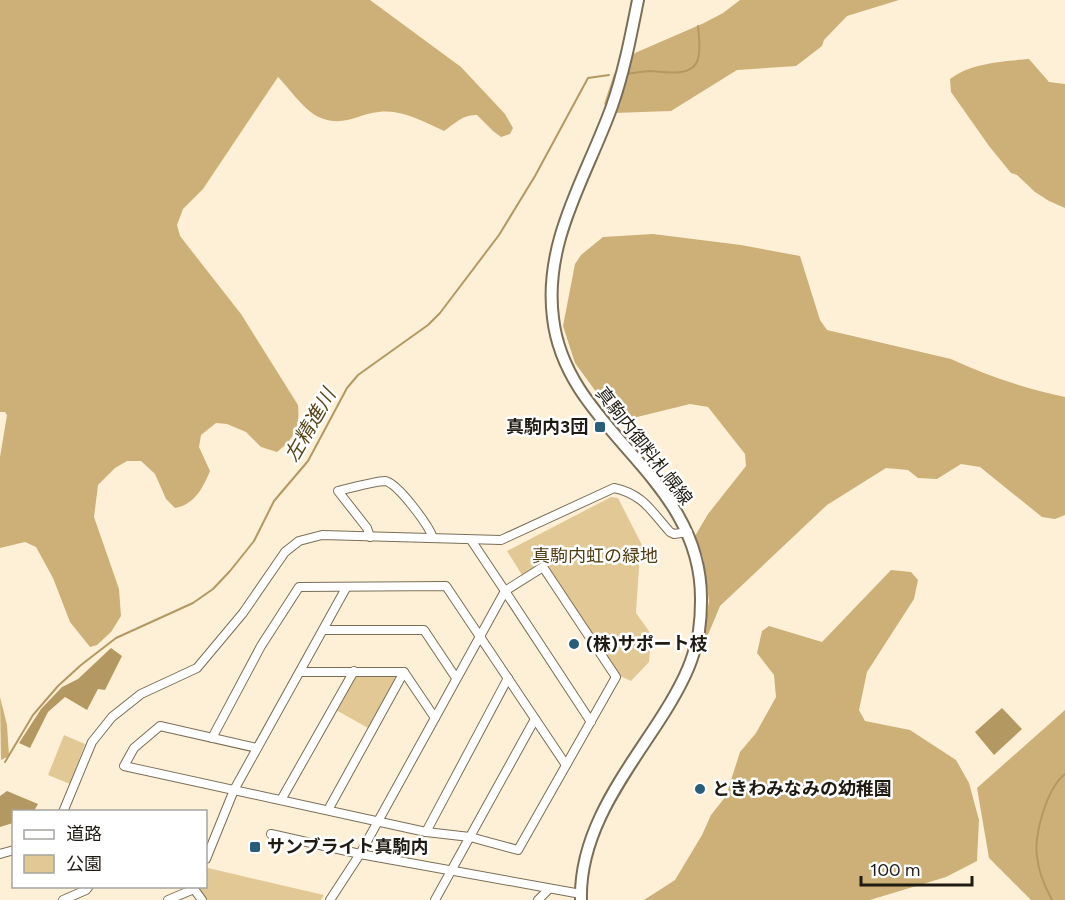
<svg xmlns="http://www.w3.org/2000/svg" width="1065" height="900" viewBox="0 0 1065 900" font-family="Figtree,'Noto Sans JP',sans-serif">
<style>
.green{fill:#e2c895}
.forest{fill:#ccb078}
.water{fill:#b49861}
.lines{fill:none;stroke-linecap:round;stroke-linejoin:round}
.stream{stroke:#b49861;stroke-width:2}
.minor-casing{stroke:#7a6e57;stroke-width:10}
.secondary-casing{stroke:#7a6e57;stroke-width:14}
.minor{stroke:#fff;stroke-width:8}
.secondary{stroke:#fff;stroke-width:10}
.poi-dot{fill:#295e7a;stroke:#fff;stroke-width:2}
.labels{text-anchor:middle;stroke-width:5;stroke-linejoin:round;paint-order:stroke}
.poi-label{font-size:18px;font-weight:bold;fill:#201b12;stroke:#fff;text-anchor:start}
.street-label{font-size:18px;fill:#201b12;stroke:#fff}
.park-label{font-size:18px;fill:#513d11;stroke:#fff}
.water-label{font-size:20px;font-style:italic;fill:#584418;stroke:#fff}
</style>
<rect width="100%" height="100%" fill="#fef0d6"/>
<g class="green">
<polygon points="611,497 618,498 644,549 640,552 636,613 651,634 649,662 631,681 620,676 544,560 522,575 507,551"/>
<polygon points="394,675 395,680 368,728 336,710 356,676"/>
<polygon points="64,735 85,744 70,784 48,775"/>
<polygon points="208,868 324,895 321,900 207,900 198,889 199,887 206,886 206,873"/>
</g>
<g class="forest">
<path d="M0,0H370L461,67L505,114L513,128L510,134L501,137L493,131L477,115C464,114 455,123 444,131C424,122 402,109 379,112C357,114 345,127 321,118C306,113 289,88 278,77L203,189L183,209L177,225L180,236L241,314L298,405C300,427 295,438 277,452L261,447L246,432L227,424L216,423L201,435L199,447L210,471C203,488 194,505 175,508L166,499L155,474L141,461H127L115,468L98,485L94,517L119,589L121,616L111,632L97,645L90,647L70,622L53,578L36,547L25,542L0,548V457L7,415L5,412H0Z"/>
<polygon points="740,0 899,0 847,16 824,40 822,46 796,66 737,70 671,111 614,113 604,104 614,74 635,53 704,23 723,13"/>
<path d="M1029,59L1049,82L1065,84V208L1049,201L1035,192L1017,175L1011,173L989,146L951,92L950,79C970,63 1004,61 1029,59Z"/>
<path d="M653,234L741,245L800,256L820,320L827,330L951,359C987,376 1027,389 1065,397V515L1055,519L1042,517L980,467L961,464L937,479L918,478L908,470L886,468L827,505L720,606L700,654L709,601L703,557L695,536L708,514L746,466L745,454L708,407L690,404L633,418L613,415L575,363L563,326L575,264L581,255L603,237Z"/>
<polygon points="891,570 911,572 918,580 914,599 867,672 859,710 865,721 910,730 956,760 969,783 979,820 977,861 946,877 870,900 644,900 675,880 702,835 711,815 726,796 740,752 756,733 776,697 774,675 757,653 762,631 769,626 822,642"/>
<polygon points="0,697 7,725 9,756 1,760"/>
<polygon points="1065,710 1065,900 1031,900 989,858 977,788"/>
</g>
<g class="water">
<polygon points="111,648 122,656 105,690 98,689 87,710 65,697 48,712 30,748 19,743 41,709 62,687 78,679"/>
<polygon points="1002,708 1022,729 994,755 975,732"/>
<polygon points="7,791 38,804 34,811 14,812 13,823 0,827 0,796"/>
</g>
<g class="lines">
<g class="stream">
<path d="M627,74C634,73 643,71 651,71C664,72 693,78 698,59C701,49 699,37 698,26"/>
<polyline points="5,762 33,715 58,686 81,665 116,638 193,603 213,589 230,571 254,541 274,501 308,461 347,388 358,375 428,325 440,313 499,235 535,176 588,78 609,75"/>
<path d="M1052,900C1045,887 1038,870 1037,856C1034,834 1047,788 1065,774"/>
</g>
<g class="minor-casing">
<g id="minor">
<path d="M370,537L367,528L338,491C346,489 377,481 385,481C398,483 429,526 433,538"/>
<polyline points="323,630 424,630 456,678"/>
<polyline points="300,672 404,672 435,718"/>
<polyline points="212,738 261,646 299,587 446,586 566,765"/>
<polyline points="257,748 160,726 134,748 124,766 426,832 470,837 518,850 616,677 543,567 505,591 591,722"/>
<polyline points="281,800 354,671"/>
<polyline points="328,810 404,672"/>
<path d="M63,812L92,742L112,717L141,694L197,668L243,613L285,552L299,541L322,535L501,540L614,488C643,494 651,511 670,532L674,534L688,532"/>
<polyline points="426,832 508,678"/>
<polyline points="271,834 360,854 581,894"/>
<polyline points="0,854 14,850"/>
<polyline points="206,859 234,790 346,588"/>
<polyline points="195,886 194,889 202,900"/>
<polyline points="63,900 86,890 89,886"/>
<polyline points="168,900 194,889"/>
<polyline points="330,900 360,854 505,591 471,540"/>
<polyline points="435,900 535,719"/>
<polyline points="538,900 548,890"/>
</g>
</g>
<g class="secondary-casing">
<path id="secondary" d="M581,900C579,832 624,775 659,721C672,701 686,678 693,655C699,639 701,619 701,601C703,475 566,432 553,318C543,241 587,176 612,106C624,72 631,35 638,0"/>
</g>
<use href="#minor" class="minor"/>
<use href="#secondary" class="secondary"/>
</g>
<g class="poi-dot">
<rect x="594" y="421" width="12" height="12" rx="3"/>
<circle cx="574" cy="644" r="6"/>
<circle cx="700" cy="789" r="6"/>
<rect x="249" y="841" width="12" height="12" rx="3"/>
</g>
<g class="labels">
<g class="poi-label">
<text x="588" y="433" text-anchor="end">真駒内3団</text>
<text x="586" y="650">(株)サポート枝</text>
<text x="712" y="795">ときわみなみの幼稚園</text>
<text x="267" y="853">サンブライト真駒内</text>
</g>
<g class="street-label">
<text transform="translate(644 446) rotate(52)" y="6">真駒内御料札幌線</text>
</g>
<g class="park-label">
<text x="595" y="562">真駒内虹の緑地</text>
</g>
<g class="water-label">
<text transform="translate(310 425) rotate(-60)" y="7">左精進川</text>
</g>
</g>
<rect x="12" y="810" width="195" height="78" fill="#ffffff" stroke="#a6a4a0" stroke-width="1.5"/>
<rect x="24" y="830" width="30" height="9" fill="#ffffff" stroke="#a6a4a0" stroke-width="1.5"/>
<text x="66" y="840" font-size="18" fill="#201b12">道路</text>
<rect x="24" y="855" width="30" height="18" fill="#e2c895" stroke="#a6a4a0" stroke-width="1.5"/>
<text x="66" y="870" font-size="18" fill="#201b12">公園</text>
<path d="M861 876v9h111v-9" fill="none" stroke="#201b12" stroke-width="3"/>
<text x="870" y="876" font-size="18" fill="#201b12" stroke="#ffffff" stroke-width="4.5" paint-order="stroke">100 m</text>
</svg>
